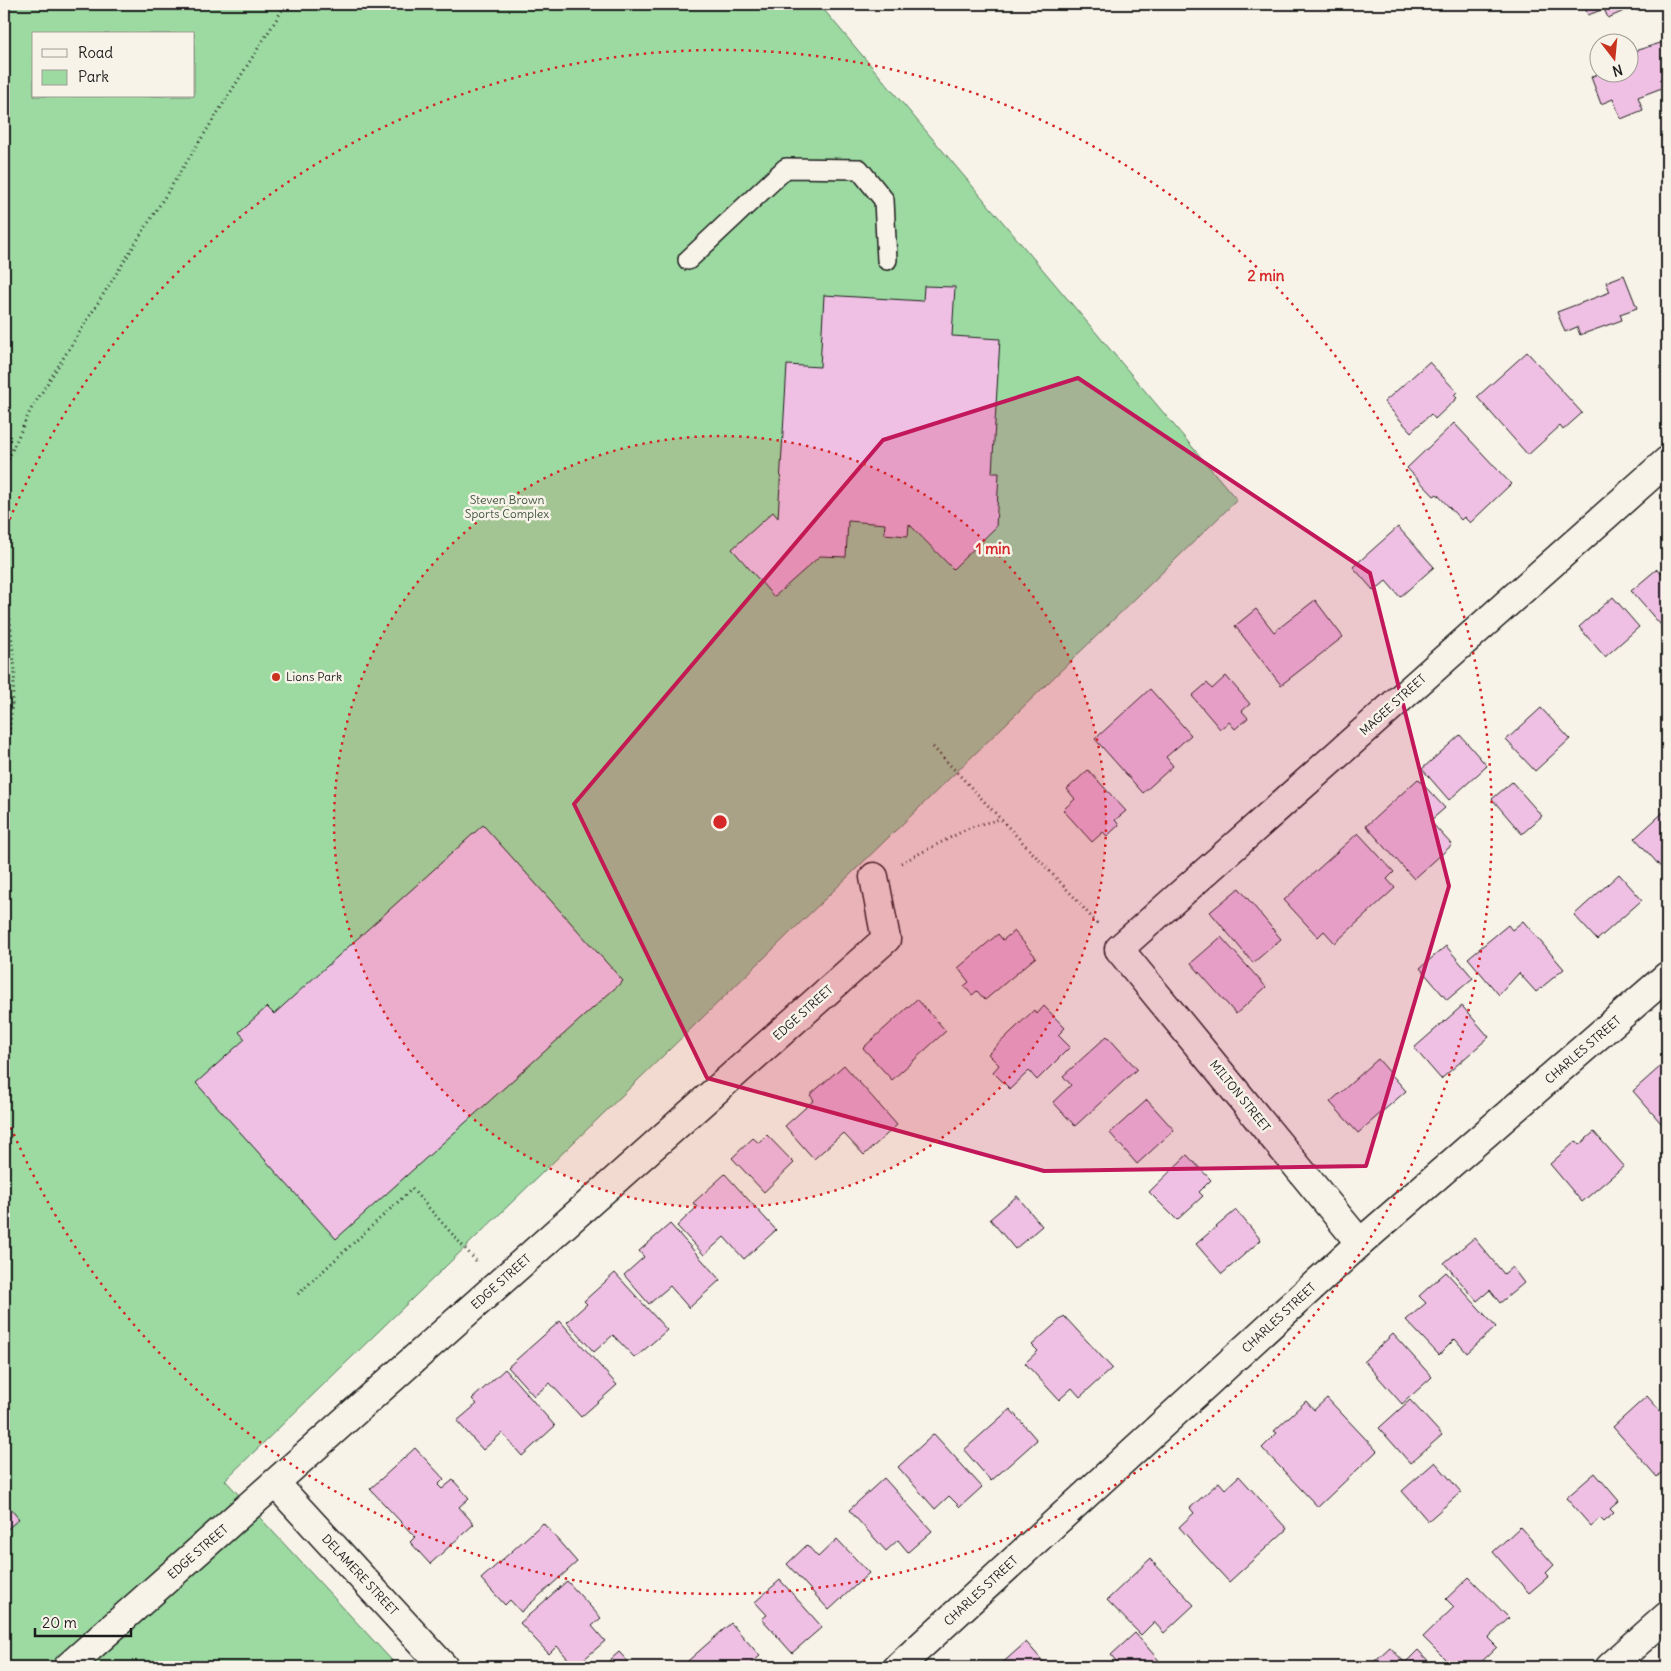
<svg xmlns="http://www.w3.org/2000/svg" width="1671" height="1671" viewBox="0 0 1671 1671" font-family="Delius,sans-serif">
<style>
.green{fill:#9cdaa2;stroke:#5c7b5f;fill-rule:evenodd}
.building{fill:#efc0e3;stroke:#1c1c1c}
.lines{fill:none;stroke-linecap:round;stroke-linejoin:round}
.lane-casing{stroke:#1c1c1c;stroke-width:22}
.street-casing{stroke:#1c1c1c;stroke-width:31}
.path{stroke:#1c1c1c;stroke-width:3;stroke-dasharray:1 4;stroke-linecap:butt}
.lane{stroke:#f7f3e8;stroke-width:19}
.street{stroke:#f7f3e8;stroke-width:28}
.marked{fill:#c2185b;fill-opacity:0.2;stroke:#c2185b;stroke-width:4;stroke-linejoin:round}
.ring{fill:none;stroke:#d62828;stroke-width:2.5;stroke-dasharray:2.5 5}
.poi-dot{fill:#c8321e;stroke:#f7f3e8;stroke-width:2}
.labels{text-anchor:middle;stroke-width:5;stroke-linejoin:round;paint-order:stroke}
.park-label{font-size:12px;fill:#425544;stroke:#f7f3e8}
.poi-label{font-size:12px;fill:#1c1c1c;stroke:#f7f3e8;text-anchor:start}
.street-label{font-size:12px;fill:#1c1c1c;stroke:#f7f3e8}
.centre{fill:#d62828;stroke:#f7f3e8;stroke-width:2.5}
.ring-label{font-size:15px;text-anchor:middle;font-weight:bold;fill:#d62828;stroke:#f7f3e8;stroke-width:5;stroke-linejoin:round;paint-order:stroke}
</style>
<rect width="100%" height="100%" fill="#f7f3e8"/>
<filter id="ink" filterUnits="userSpaceOnUse"><feTurbulence type="fractalNoise" baseFrequency=".02" numOctaves="2"/><feDisplacementMap in="SourceGraphic" scale="10" xChannelSelector="R" yChannelSelector="G"/><feConvolveMatrix kernelMatrix="1 2 1 2 8 2 1 2 1" color-interpolation-filters="sRGB"/></filter>
<g filter="url(#ink)">
<path class="green" d="M4,4H819L1237,500L225,1480L398,1667H4ZM34,34H194V96H34Z"/>
<g class="building">
<polygon points="1583,4 1654,4 1637,11 1635,6 1608,18 1604,9 1588,15"/>
<polygon points="1667,41 1667,86 1638,97 1643,110 1621,119 1613,99 1601,104 1591,77 1601,72 1628,72 1628,53"/>
<polygon points="1624,275 1637,308 1620,314 1622,320 1580,335 1577,327 1565,332 1557,312 1610,292 1606,282"/>
<polygon points="924,286 955,287 952,336 1000,339 992,473 999,473 996,527 953,569 909,524 908,536 884,534 885,524 848,521 846,557 820,556 774,597 732,549 773,512 778,518 787,365 820,367 824,295 923,301"/>
<polygon points="1527,352 1582,413 1563,430 1560,426 1528,455 1477,397"/>
<polygon points="1429,362 1457,392 1454,395 1457,398 1435,419 1431,414 1411,432 1384,402"/>
<polygon points="1454,423 1511,484 1470,523 1464,517 1461,520 1437,494 1434,496 1407,468"/>
<polygon points="1398,527 1434,567 1400,597 1386,581 1374,591 1353,567"/>
<polygon points="1667,568 1667,632 1631,591 1657,569 1662,573"/>
<polygon points="1613,597 1639,627 1605,657 1579,627"/>
<polygon points="1315,600 1343,637 1281,685 1235,626 1256,609 1274,632"/>
<polygon points="1226,676 1250,704 1242,711 1248,718 1235,729 1229,722 1220,729 1192,696 1207,683 1212,689"/>
<polygon points="1150,689 1191,735 1166,757 1173,766 1143,793 1095,739"/>
<polygon points="1541,708 1570,739 1535,771 1506,740"/>
<polygon points="1460,735 1487,766 1449,800 1422,769"/>
<polygon points="1088,770 1126,811 1115,820 1119,825 1107,836 1103,832 1092,842 1063,810 1075,799 1067,789"/>
<polygon points="1418,779 1445,808 1430,821 1452,845 1414,879 1366,826"/>
<polygon points="1512,782 1542,816 1522,834 1492,799"/>
<polygon points="1667,809 1667,874 1635,838"/>
<polygon points="483,825 623,981 336,1239 196,1083 245,1039 239,1032 267,1007 274,1014"/>
<polygon points="1358,833 1394,872 1387,879 1395,888 1335,943 1324,931 1318,937 1284,900"/>
<polygon points="1619,874 1642,900 1597,940 1574,915"/>
<polygon points="1239,888 1281,939 1253,963 1210,912"/>
<polygon points="1523,921 1564,969 1536,992 1519,973 1499,995 1468,958 1508,925 1512,930"/>
<polygon points="1014,931 1036,957 985,1000 977,991 972,995 964,986 969,982 958,968 998,934 1003,940"/>
<polygon points="1221,937 1266,987 1236,1014 1191,963"/>
<polygon points="1446,946 1473,978 1447,1000 1420,968"/>
<polygon points="917,999 946,1031 892,1080 863,1048"/>
<polygon points="1044,1006 1065,1028 1058,1035 1070,1047 1037,1080 1029,1071 1010,1089 993,1072 999,1065 988,1054 1034,1010 1037,1014"/>
<polygon points="1462,1006 1489,1037 1441,1079 1414,1048"/>
<polygon points="1107,1036 1137,1069 1075,1126 1053,1102 1071,1085 1063,1076"/>
<polygon points="1378,1059 1406,1091 1358,1133 1330,1102"/>
<polygon points="844,1065 897,1125 864,1155 843,1133 814,1159 785,1126 814,1100 810,1095"/>
<polygon points="1661,1066 1667,1073 1667,1130 1633,1091"/>
<polygon points="1147,1100 1174,1130 1137,1164 1110,1133"/>
<polygon points="1594,1132 1624,1166 1582,1202 1550,1164 1576,1141 1579,1145"/>
<polygon points="767,1135 794,1163 764,1192 732,1158 753,1138 759,1143"/>
<polygon points="1187,1155 1211,1180 1199,1192 1203,1196 1177,1220 1149,1192"/>
<polygon points="725,1174 776,1230 744,1259 724,1237 704,1255 677,1226 697,1207 693,1203"/>
<polygon points="1017,1196 1042,1226 1015,1249 990,1219"/>
<polygon points="1236,1210 1261,1240 1222,1274 1196,1244"/>
<polygon points="670,1224 720,1280 689,1308 670,1286 649,1304 624,1275 644,1257 639,1251"/>
<polygon points="1474,1238 1504,1274 1512,1267 1524,1283 1500,1303 1490,1290 1477,1301 1444,1263"/>
<polygon points="1446,1272 1496,1327 1467,1353 1455,1339 1439,1355 1406,1320 1426,1303 1419,1296"/>
<polygon points="615,1273 667,1330 635,1358 613,1335 594,1352 567,1322 587,1304 584,1301"/>
<polygon points="1064,1316 1112,1368 1080,1397 1072,1388 1059,1400 1025,1363 1038,1351 1032,1345"/>
<polygon points="560,1321 617,1385 581,1417 550,1383 534,1396 508,1367"/>
<polygon points="1393,1334 1432,1377 1402,1404 1364,1361"/>
<polygon points="505,1369 555,1426 522,1456 502,1433 483,1450 457,1421 477,1404 472,1399"/>
<polygon points="1647,1396 1667,1419 1667,1432 1665,1434 1667,1436 1667,1468 1657,1477 1613,1427"/>
<polygon points="1327,1398 1377,1451 1318,1507 1262,1448 1277,1433 1274,1431 1306,1401 1314,1410"/>
<polygon points="1410,1400 1442,1435 1410,1463 1379,1428"/>
<polygon points="1010,1409 1037,1440 991,1481 964,1450"/>
<polygon points="934,1434 982,1487 960,1507 949,1496 935,1509 898,1467"/>
<polygon points="415,1448 444,1479 438,1485 442,1489 453,1480 469,1498 459,1507 474,1524 430,1564 410,1542 415,1537 370,1489"/>
<polygon points="1435,1462 1461,1492 1428,1521 1402,1491"/>
<polygon points="1595,1473 1619,1501 1610,1509 1614,1513 1604,1522 1600,1518 1591,1526 1566,1498"/>
<polygon points="1239,1476 1287,1529 1229,1582 1179,1527 1194,1513 1190,1508 1219,1482 1225,1489"/>
<polygon points="884,1478 932,1531 908,1552 898,1540 886,1551 849,1510"/>
<polygon points="4,1501 19,1519 4,1532"/>
<polygon points="543,1523 577,1562 521,1612 510,1600 505,1605 481,1579"/>
<polygon points="1520,1527 1554,1565 1546,1573 1549,1576 1529,1593 1493,1552"/>
<polygon points="837,1539 869,1573 829,1610 787,1564 807,1545 818,1557"/>
<polygon points="1150,1559 1194,1605 1164,1633 1154,1622 1141,1635 1107,1600"/>
<polygon points="1469,1577 1509,1618 1488,1638 1497,1647 1476,1667 1453,1667 1423,1637 1454,1607 1446,1599"/>
<polygon points="780,1580 822,1627 792,1653 762,1619 767,1615 755,1602"/>
<polygon points="567,1581 601,1618 592,1626 605,1641 575,1667 557,1646 549,1654 520,1623"/>
<polygon points="731,1623 760,1656 747,1667 681,1667"/>
<polygon points="1135,1633 1162,1664 1158,1667 1121,1667 1111,1655"/>
<polygon points="1026,1642 1048,1667 1000,1667 999,1666"/>
<polygon points="1390,1647 1405,1663 1418,1650 1434,1667 1368,1667"/>
<polygon points="619,1652 633,1667 602,1667"/>
</g>
<g class="lines">
<g class="lane-casing">
<polyline id="lane" points="688,260 786,168 859,169 884,200 887,260"/>
</g>
<g class="street-casing">
<g id="street">
<polyline points="1360,1243 1119,949 1667,461"/>
<polyline points="276,1484 444,1667"/>
<polyline points="68,1667 886,939 874,877"/>
<polyline points="898,1667 1360,1243 1667,976"/>
<polyline points="1610,1667 1667,1616"/>
</g>
</g>
<g class="path">
<polyline points="4,468 30,411 286,4"/>
<polyline points="4,559 15,672 4,788"/>
<polyline points="933,747 1074,897 1099,926"/>
<polyline points="901,863 971,827 1000,819"/>
<polyline points="298,1294 412,1189 478,1263"/>
</g>
<use href="#lane" class="lane"/>
<use href="#street" class="street"/>
</g>
</g>
<path class="marked" d="M1078,378L1370,573L1449,886L1366,1166L1044,1171L707,1078L574,804L883,440Z"/>
<circle cx="720" cy="822" r="386" fill="#d62828" fill-opacity=".12"/>
<g class="ring">
<circle cx="720" cy="822" r="386"/>
<path d="M4 533A772 772 0 1 1 4 1111"/>
</g>
<circle class="poi-dot" cx="276" cy="677" r="5"/>
<g class="labels">
<g class="park-label">
<text x="507" y="504">Steven Brown<tspan x="507" dy="14">Sports Complex</tspan></text>
</g>
<g class="poi-label">
<text x="286" y="681">Lions Park</text>
</g>
<g class="street-label">
<text transform="translate(1393 705) rotate(-42)" y="4">MAGEE STREET</text>
<text transform="translate(803 1013) rotate(-42)" y="4">EDGE STREET</text>
<text transform="translate(1583 1050) rotate(-41)" y="4">CHARLES STREET</text>
<text transform="translate(1240 1096) rotate(51)" y="4">MILTON STREET</text>
<text transform="translate(501 1282) rotate(-42)" y="4">EDGE STREET</text>
<text transform="translate(1279 1318) rotate(-43)" y="4">CHARLES STREET</text>
<text transform="translate(198 1552) rotate(-41)" y="4">EDGE STREET</text>
<text transform="translate(360 1575) rotate(47)" y="4">DELAMERE STREET</text>
<text transform="translate(981 1591) rotate(-43)" y="4">CHARLES STREET</text>
</g>
</g>
<circle cx="720" cy="822" r="8" class="centre"/>
<g class="ring-label">
<text x="1266" y="281">2 min</text>
<text x="993" y="554">1 min</text>
</g>
<rect width="1671" height="1671" fill="none" stroke="#f7f3e8" stroke-width="20"/>
<rect x="10" y="10" width="1651" height="1651" fill="none" stroke="#1c1c1c" stroke-width="2" filter="url(#ink)"/>
<rect x="32" y="32" width="162" height="65" fill="#f7f3e8" stroke="#9f9d96"/>
<rect x="42" y="49" width="25" height="8" fill="#f7f3e8" stroke="#9f9d96"/>
<text x="78" y="58" font-size="15" fill="#1c1c1c">Road</text>
<rect x="42" y="70" width="25" height="15" fill="#9cdaa2" stroke="#9f9d96"/>
<text x="78" y="82" font-size="15" fill="#1c1c1c">Park</text>
<g transform="translate(1614 58) rotate(164)"><circle r="24" fill="#f7f3e8" stroke="#9f9d96"/>
<path d="M0-4L9 19L0 12L-9 19Z" fill="#c8321e"/>
<text y="-8" font-size="14" font-weight="bold" text-anchor="middle" fill="#1c1c1c">N</text>
</g>
<path d="M35 1628v8h96v-8" fill="none" stroke="#1c1c1c" stroke-width="2.5"/>
<text x="42" y="1628" font-size="15" fill="#1c1c1c" stroke="#f7f3e8" stroke-width="4" paint-order="stroke">20 m</text>
</svg>
